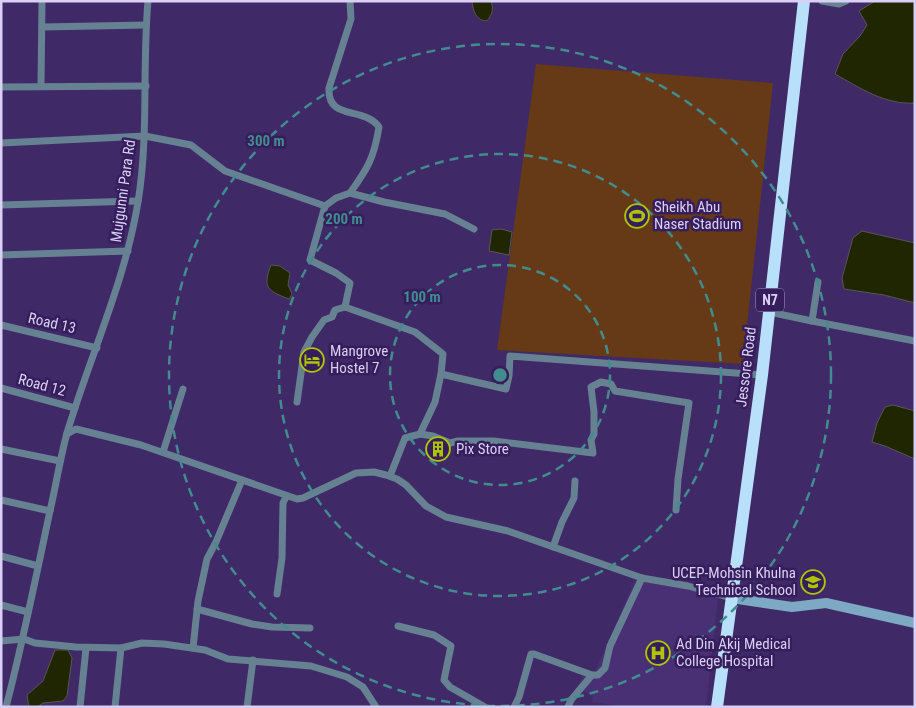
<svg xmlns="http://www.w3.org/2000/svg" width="916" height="708" viewBox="0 0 916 708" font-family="'Roboto Condensed',sans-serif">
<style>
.built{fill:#493075}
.green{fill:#663a16}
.water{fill:#202502;stroke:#58584b}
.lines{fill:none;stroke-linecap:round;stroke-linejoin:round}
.street{stroke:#668192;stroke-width:7}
.secondary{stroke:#7da9c5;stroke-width:10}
.highway{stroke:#b9e0fa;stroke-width:12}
.ring{fill:none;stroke:#428c90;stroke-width:2.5;stroke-dasharray:9 6}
.labels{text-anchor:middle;stroke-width:5;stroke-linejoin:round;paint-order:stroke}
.shield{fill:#351e5b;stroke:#a89bc8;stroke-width:1}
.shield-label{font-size:14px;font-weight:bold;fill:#dad0f6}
.street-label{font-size:15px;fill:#dad0f6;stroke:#351e5b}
.poi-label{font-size:15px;fill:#dad0f6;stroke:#351e5b;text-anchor:start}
.centre{fill:#428c90;stroke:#351e5b;stroke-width:2.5}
.ring-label{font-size:15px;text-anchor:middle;font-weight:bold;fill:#428c90;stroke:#351e5b;stroke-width:5;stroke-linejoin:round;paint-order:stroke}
</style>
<rect width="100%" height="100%" fill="#3f2967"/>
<polygon class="built" points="635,580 686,589 718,598 706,707 626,707 592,702 593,695 576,689 584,675 595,672"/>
<polygon class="green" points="536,64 773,83 743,364 497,350"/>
<g class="water">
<path d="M472,1H491C494,9 492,15 487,21C476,21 473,11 472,1Z"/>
<path d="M875,1H915V103C885,105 860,88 835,74L843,54L860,36L867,25L859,11Z"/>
<polygon points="501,229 512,232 509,255 489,251 492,230"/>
<polygon points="862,231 915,243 915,303 884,295 844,289 842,278 853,238"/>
<path d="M271,265L280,266L290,273L288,285L292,294L289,299C268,291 262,288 271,265Z"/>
<polygon points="893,405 915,411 915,459 885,446 872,442 877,423 885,407"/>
<polygon points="55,650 68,650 72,658 67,696 63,701 43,703 37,707 29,707 27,695 43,681"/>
</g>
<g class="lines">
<g class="street">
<polyline points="822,1 839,4 846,1"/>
<polyline points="42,27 146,25"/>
<polyline points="41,86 42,1"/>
<polyline points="1,87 146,86"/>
<polyline points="1,143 145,136 191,145 225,171 325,206 310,260 336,273 350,283 345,307 415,332 443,354 441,374 506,389 509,376 510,356 762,375"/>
<path d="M350,193C368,168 374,158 379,127C364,106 327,121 329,88L351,19L350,1"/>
<polyline points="1,205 138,201"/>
<polyline points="325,206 336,198 350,193 384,202 445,214 474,229"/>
<polyline points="1,255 128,251"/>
<polyline points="769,312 812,321 818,282"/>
<polyline points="812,321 915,341"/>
<polyline points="1,325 97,348"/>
<polyline points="441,374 435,402 420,434 433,436 450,443 458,441 494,441 593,453 591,440 594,434 594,412 591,387 601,382 611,384 615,391 689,403 678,479 676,510"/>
<polyline points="1,388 75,408"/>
<polyline points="297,402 304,352 312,337 324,320 332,317 335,310 345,307"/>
<polyline points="67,434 76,429 141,445 297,499 303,498 356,473 374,472 386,475 397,479 406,485 426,506 446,517 508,531 642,578 688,586 731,598"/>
<polyline points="1,449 60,461"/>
<polyline points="163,452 183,389"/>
<polyline points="390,476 405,438 420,434"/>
<polyline points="1,500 50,511"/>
<polyline points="553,547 562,522 574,498 575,481"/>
<polyline points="1,556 38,566"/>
<polyline points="277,594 282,558 283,503 286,497"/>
<polyline points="1,605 28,612"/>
<polyline points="197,609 252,624 272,627 310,628"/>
<polyline points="398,626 434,635 451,646 444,680 450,687 485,707"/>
<polyline points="1,641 24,639 35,643 76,647 121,648 142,643 164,644 205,650 228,659 311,666 347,677 363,687 376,707"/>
<polyline points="193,648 198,601 207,559 216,542 242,480"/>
<path d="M6,707C23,642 36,576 50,511C56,485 60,459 67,433C90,356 125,282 138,202C149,135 142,68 148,1"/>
<polyline points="80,707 86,648"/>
<polyline points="115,707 121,648"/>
<polyline points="247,707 253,660"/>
<polyline points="514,707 519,697 531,654 534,654 592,675"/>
<polyline points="568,707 571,700 592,675 598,675 605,668 610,646 642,578"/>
</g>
<polyline class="secondary" points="731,598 792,607 826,603 915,623"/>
<polyline class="highway" points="717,707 762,375 804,1"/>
</g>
<g class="ring">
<circle cx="500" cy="375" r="110"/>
<circle cx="500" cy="375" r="221"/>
<circle cx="500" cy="375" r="331"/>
</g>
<defs>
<g id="stadium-ring" transform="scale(1.25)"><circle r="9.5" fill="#351e5b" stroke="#b0c501" stroke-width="1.5"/><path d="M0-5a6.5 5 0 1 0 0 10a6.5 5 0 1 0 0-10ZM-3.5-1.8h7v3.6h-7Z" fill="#b0c501"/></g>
<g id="hotel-ring" transform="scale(1.25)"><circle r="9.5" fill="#351e5b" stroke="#b0c501" stroke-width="1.5"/><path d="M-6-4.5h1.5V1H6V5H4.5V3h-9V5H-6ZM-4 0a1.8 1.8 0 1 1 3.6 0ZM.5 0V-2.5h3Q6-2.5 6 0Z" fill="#b0c501"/></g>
<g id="building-ring" transform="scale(1.25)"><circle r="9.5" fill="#351e5b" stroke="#b0c501" stroke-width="1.5"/><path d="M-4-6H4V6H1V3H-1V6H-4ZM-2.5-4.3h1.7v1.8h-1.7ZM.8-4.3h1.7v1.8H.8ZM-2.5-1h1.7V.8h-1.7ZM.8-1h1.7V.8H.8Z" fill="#b0c501"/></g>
<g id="school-ring" transform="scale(1.25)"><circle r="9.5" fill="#351e5b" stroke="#b0c501" stroke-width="1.5"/><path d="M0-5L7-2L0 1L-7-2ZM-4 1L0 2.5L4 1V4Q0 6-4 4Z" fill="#b0c501"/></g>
<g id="hospital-ring" transform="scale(1.25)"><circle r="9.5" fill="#351e5b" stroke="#b0c501" stroke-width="1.5"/><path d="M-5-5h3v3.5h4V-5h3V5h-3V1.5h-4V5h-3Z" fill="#b0c501"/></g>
</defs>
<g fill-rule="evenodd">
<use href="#stadium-ring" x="637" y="216"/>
<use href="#hotel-ring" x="312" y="360"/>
<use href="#building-ring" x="438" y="449"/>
<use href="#school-ring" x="813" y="582"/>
<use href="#hospital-ring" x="658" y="653"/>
</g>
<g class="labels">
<rect class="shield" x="756" y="288.5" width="28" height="23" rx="4"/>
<g class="shield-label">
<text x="770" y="305">N7</text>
</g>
<g class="street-label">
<text transform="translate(123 191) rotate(-82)" y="5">Mujgunni Para Rd</text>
<text transform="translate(52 323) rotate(13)" y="5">Road 13</text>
<text transform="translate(746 367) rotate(-83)" y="5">Jessore Road</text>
<text transform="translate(42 385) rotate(15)" y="5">Road 12</text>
</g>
<g class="poi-label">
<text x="654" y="212">Sheikh Abu<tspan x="654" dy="17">Naser Stadium</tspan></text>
<text x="330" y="356">Mangrove<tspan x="330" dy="17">Hostel 7</tspan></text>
<text x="456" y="454">Pix Store</text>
<text x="796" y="578" text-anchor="end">UCEP-Mohsin Khulna<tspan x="796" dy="17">Technical School</tspan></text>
<text x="676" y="649">Ad Din Akij Medical<tspan x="676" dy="17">College Hospital</tspan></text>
</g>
</g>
<circle cx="500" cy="375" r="8" class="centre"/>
<g class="ring-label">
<text x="266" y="146">300 m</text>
<text x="344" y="224">200 m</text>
<text x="422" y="302">100 m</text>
</g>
<rect width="916" height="708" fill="none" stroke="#dad0f6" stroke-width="5"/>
</svg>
